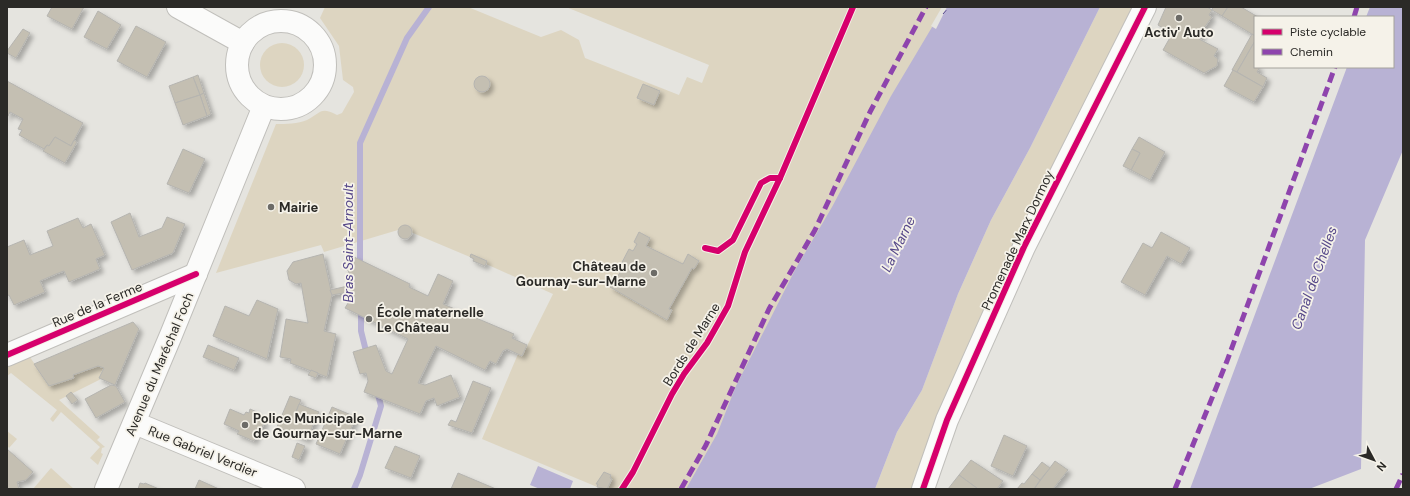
<svg xmlns="http://www.w3.org/2000/svg" width="1410" height="496" viewBox="0 0 1410 496" font-family="'DM Sans',sans-serif">
<style>
.green{fill:#ddd5c1}
.water{fill:#b8b2d4}
.pier{fill:#e5e4df}
.lines{fill:none;stroke-linecap:round;stroke-linejoin:round}
.stream{stroke:#b8b2d4;stroke-width:6}
.ferry{stroke:#57498a;stroke-width:1;stroke-dasharray:5 4;stroke-linecap:butt}
.building{fill:#c4bfb2;stroke:#b5b4b0;filter:url(#shadow)}
.minor-casing{stroke:#c0bfbb;stroke-width:24}
.minor{stroke:#fbfbfa;stroke-width:22}
.quiet{stroke:#8e44ad;stroke-width:5;stroke-dasharray:10 5;stroke-linecap:butt}
.cycleway-casing{stroke:#f5f2e9;stroke-width:8}
.cycleway{stroke:#d6006c;stroke-width:6}
.poi-dot{fill:#6c6b67;stroke:#f5f2e9;stroke-width:1.5}
.labels{text-anchor:middle;stroke-width:3.5;stroke-linejoin:round;paint-order:stroke}
.poi-label{font-size:13px;font-weight:bold;fill:#2b2a27;stroke:#f5f2e9;text-anchor:start}
.street-label{font-size:13px;fill:#2b2a27;stroke:#f5f2e9}
.water-label{font-size:14px;font-style:italic;fill:#57498a;stroke:#f5f2e9}
</style>
<defs>
<filter id="shadow"><feDropShadow dx="3.5" dy="3.5" stdDeviation="2" flood-color="#0004"/></filter>
</defs>
<rect width="100%" height="100%" fill="#e5e4df"/>
<g class="green">
<path d="M325,7H468L541,37L561,30L579,40L585,58L679,95L687,77L702,83L709,65L566,7H962L707,489H602L482,439L518,354L522,356L553,294L486,264L487,261L471,254L470,257L413,233L398,230L324,252L321,245L216,273L276,124C286,124 298,124 307,120C321,113 320,106 337,115L342,113L354,92L353,87L343,80L339,46L320,18Z"/>
<polygon points="1100,7 1135,7 932,431 912,489 875,489 897,432 922,390 958,294 991,220 1030,148"/>
<circle cx="282" cy="65" r="22"/>
<polygon points="30,357 49,386 73,378 73,375 98,366 104,368 99,378 101,379 59,400 100,437 97,440 105,447 102,448 101,453 103,454 98,465 90,458 100,447 61,412 53,422 50,419 57,410 11,373 7,376 7,367"/>
<polygon points="7,431 17,439 9,448 7,445"/>
<polygon points="51,468 74,489 33,489"/>
</g>
<g class="water">
<polygon points="944,7 1100,7 1030,148 991,220 958,294 922,390 897,432 875,489 686,489 717,434 736,386 795,270 832,207 891,96"/>
<polygon points="1370,7 1403,7 1403,150 1365,240 1361,469 1309,489 1190,489 1347,67 1393,67 1393,17 1366,17"/>
<polygon points="538,466 573,481 570,489 540,489 530,485"/>
</g>
<polygon class="pier" points="942,7 947,7 936,29 931,26"/>
<g class="lines">
<g class="stream">
<polyline points="360,268 360,143 407,38 429,7"/>
<polyline points="361,307 361,331 367,355"/>
<polyline points="354,489 360,475 381,406 377,391"/>
</g>
<polyline class="ferry" points="943,14 949,7"/>
</g>
<g class="building">
<polygon points="52,7 84,7 72,29 47,16"/>
<polygon points="1166,7 1207,7 1212,10 1209,15 1212,17 1204,28 1205,30 1199,39 1218,49 1214,56 1218,59 1217,66 1204,73 1163,50 1172,34 1158,25"/>
<polygon points="1213,7 1228,7 1222,16 1212,10"/>
<polygon points="1228,7 1241,7 1258,17 1255,17 1255,36 1222,16"/>
<polygon points="98,11 121,25 107,49 84,37"/>
<polygon points="136,26 166,42 147,77 117,61"/>
<polygon points="23,29 30,33 16,58 7,53 7,51"/>
<polygon points="1252,34 1255,36 1255,41 1237,72 1232,70"/>
<polygon points="1255,41 1255,67 1260,67 1257,72 1267,78 1263,87 1237,72"/>
<polygon points="1233,70 1263,87 1254,102 1224,86"/>
<polygon points="198,75 204,93 200,95 193,77"/>
<circle cx="482" cy="84" r="8"/>
<polygon points="193,77 200,95 175,103 169,86"/>
<polygon points="7,81 83,123 71,146 55,137 49,146 47,145 44,149 19,135 22,130 18,129 23,119 10,112 7,118"/>
<polygon points="643,84 660,91 654,105 637,98"/>
<polygon points="204,93 211,114 207,116 200,95"/>
<polygon points="200,95 207,116 183,125 175,103"/>
<polygon points="55,137 71,146 74,140 77,142 65,163 43,151 47,145 49,146"/>
<polygon points="1139,137 1165,152 1150,180 1131,170 1140,153 1132,149"/>
<polygon points="183,149 205,159 189,193 167,184"/>
<polygon points="1132,149 1140,153 1131,170 1123,166"/>
<polygon points="130,213 139,237 162,228 167,217 185,224 173,253 132,270 111,222"/>
<polygon points="78,218 83,228 91,224 105,255 96,259 100,269 69,282 64,271 56,274 40,281 45,292 14,305 9,295 7,296 7,247 24,240 30,255 53,246 47,231"/>
<circle cx="405" cy="232" r="7"/>
<polygon points="639,232 650,238 646,246 683,264 688,254 699,261 694,269 692,268 669,309 672,310 667,320 610,287 622,270 619,268 629,249 633,251 637,244 634,242"/>
<polygon points="1161,232 1190,248 1181,264 1167,256 1145,295 1121,282 1143,243 1152,248"/>
<polygon points="323,254 332,295 324,331 336,334 327,377 290,363 291,359 280,357 286,319 308,323 301,283 296,284 289,280 287,271 293,262"/>
<polygon points="471,254 487,261 485,266 473,261 474,259 470,257"/>
<polygon points="352,256 410,284 409,287 428,296 438,274 453,281 443,304 514,334 512,338 527,345 522,356 507,349 503,351 496,364 490,361 485,370 436,346 418,383 425,385 451,375 460,397 437,406 434,398 426,401 420,414 364,392 368,381 366,373 360,374 353,352 376,345 386,371 392,374 408,339 345,308 353,295 349,292 332,295 330,290 348,286 353,277 350,275 347,268"/>
<polygon points="257,300 278,309 267,359 213,336 225,306 249,316"/>
<polygon points="133,322 139,329 115,385 99,378 104,368 98,366 73,375 74,378 49,386 34,364"/>
<polygon points="208,345 239,358 234,370 203,357"/>
<polygon points="311,370 318,373 316,378 308,375"/>
<polygon points="473,381 491,388 472,433 448,425 451,420 456,422"/>
<polygon points="111,385 116,386 125,402 96,418 85,399"/>
<polygon points="71,392 78,400 72,404 66,396"/>
<polygon points="290,396 301,400 296,412 315,420 307,440 277,427"/>
<polygon points="299,404 319,412 315,420 296,412"/>
<polygon points="332,407 356,417 340,454 316,444"/>
<polygon points="230,409 244,415 246,412 249,413 250,409 257,412 256,416 265,421 262,428 260,427 254,441 237,434 239,431 224,424"/>
<polygon points="1004,435 1027,446 1013,476 991,466"/>
<polygon points="297,443 305,446 299,460 292,457"/>
<polygon points="395,446 420,456 411,478 385,468"/>
<polygon points="7,449 33,472 26,480 17,482 19,489 7,489"/>
<polygon points="971,460 1003,481 997,489 978,489 959,475"/>
<polygon points="1055,461 1068,470 1053,489 1034,489"/>
<polygon points="1042,462 1050,468 1040,480 1032,474"/>
<polygon points="604,472 611,475 610,478 612,479 607,489 597,487 598,484 596,484"/>
<polygon points="458,473 496,489 451,489"/>
<polygon points="1032,474 1040,480 1034,489 1017,489 1022,483 1024,484"/>
<polygon points="959,475 978,489 948,489"/>
<polygon points="199,480 219,489 195,489"/>
<polygon points="140,483 144,484 145,483 159,489 138,489"/>
</g>
<g class="lines">
<g class="minor-casing">
<g id="minor">
<polyline points="178,7 243,43"/>
<circle cx="281" cy="65" r="44"/>
<polyline points="7,355 196,274"/>
<polyline points="135,423 294,489"/>
<polyline points="106,489 171,335 264,106"/>
<polyline points="923,489 947,420 1024,247 1145,7"/>
</g>
</g>
<use href="#minor" class="minor"/>
<g class="quiet">
<polyline points="1354,17 1357,7"/>
<polyline points="681,489 706,445 769,309 815,230 870,112 926,7"/>
<polyline points="1175,489 1227,361 1335,67"/>
<polyline points="1396,489 1403,474"/>
</g>
<g class="cycleway-casing">
<g id="cycleway">
<polyline points="705,248 718,251 733,240 761,183 770,178 780,178"/>
<polyline points="7,355 196,274"/>
<polyline points="622,489 633,472 672,394 684,374 707,343 728,306 745,252 780,178 853,7"/>
<polyline points="923,489 947,420 1024,247 1145,7"/>
</g>
</g>
<use href="#cycleway" class="cycleway"/>
</g>
<g class="poi-dot">
<circle cx="1179" cy="18" r="4"/>
<circle cx="271" cy="207" r="4"/>
<circle cx="654" cy="273" r="4"/>
<circle cx="369" cy="319" r="4"/>
<circle cx="245" cy="425" r="4"/>
</g>
<g class="labels">
<g class="poi-label">
<text x="1179" y="37" text-anchor="middle">Activ' Auto</text>
<text x="279" y="212">Mairie</text>
<text x="646" y="271" text-anchor="end">Château de<tspan x="646" dy="15">Gournay-sur-Marne</tspan></text>
<text x="377" y="317">École maternelle<tspan x="377" dy="15">Le Château</tspan></text>
<text x="253" y="423">Police Municipale<tspan x="253" dy="15">de Gournay-sur-Marne</tspan></text>
</g>
<g class="street-label">
<text transform="translate(1017 240) rotate(-65)" y="5">Promenade Marx Dormoy</text>
<text transform="translate(97 304) rotate(-23)" y="5">Rue de la Ferme</text>
<text transform="translate(691 344) rotate(-58)" y="5">Bords de Marne</text>
<text transform="translate(159 364) rotate(-67)" y="5">Avenue du Maréchal Foch</text>
<text transform="translate(203 451) rotate(22)" y="5">Rue Gabriel Verdier</text>
</g>
<g class="water-label">
<text transform="translate(348 243) rotate(-90)" y="5">Bras Saint-Arnoult</text>
<text transform="translate(898 244) rotate(-64)" y="5">La Marne</text>
<text transform="translate(1314 278) rotate(-70)" y="5">Canal de Chelles</text>
</g>
</g>
<rect width="1410" height="496" fill="none" stroke="#2b2a27" stroke-width="16"/>
<rect x="1254" y="16" width="140" height="52" fill="#f5f2e9" stroke="#a4a29b"/>
<rect x="1262" y="29" width="20" height="6" fill="#d6006c" stroke="#a4a29b"/>
<text x="1290" y="36" font-size="12" fill="#2b2a27">Piste cyclable</text>
<rect x="1262" y="49" width="20" height="6" fill="#8e44ad" stroke="#a4a29b"/>
<text x="1290" y="56" font-size="12" fill="#2b2a27">Chemin</text>
<g transform="translate(1374 460) rotate(131)" stroke="#f5f2e9" stroke-width="3" paint-order="stroke">
<path d="M0-3L7 15L0 10L-7 15Z" fill="#2b2a27"/>
<text y="-6" font-size="11" font-weight="bold" text-anchor="middle" fill="#2b2a27">N</text>
</g>
</svg>
